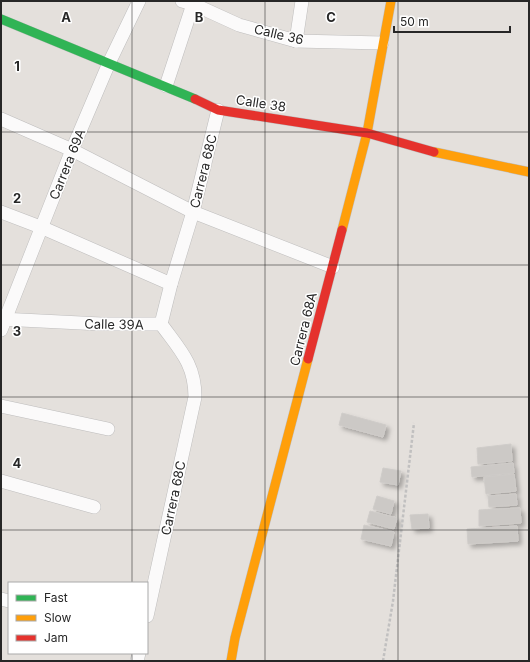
<svg xmlns="http://www.w3.org/2000/svg" width="530" height="662" viewBox="0 0 530 662" font-family="Inter,sans-serif">
<style>
.building{fill:#ccc9c6;stroke:#cfccc9;filter:url(#shadow)}
.lines{fill:none;stroke-linecap:round;stroke-linejoin:round}
.street-casing{stroke:#bebdbd;stroke-width:14}
.fast-casing{stroke:#bebdbd;stroke-width:10}
.slow-casing{stroke:#bebdbd;stroke-width:10}
.jam-casing{stroke:#bebdbd;stroke-width:10}
.path{stroke:#c1c0c0;stroke-width:2.5;stroke-dasharray:3 2;stroke-linecap:butt}
.street{stroke:#fbfafa;stroke-width:13}
.fast{stroke:#30b455;stroke-width:9}
.slow{stroke:#ff9f0a;stroke-width:9}
.jam{stroke:#e5322d;stroke-width:9}
.grid{fill:none;stroke:#272727;stroke-width:1;stroke-opacity:0.55}
.labels{text-anchor:middle;stroke-width:3;stroke-linejoin:round;paint-order:stroke}
.street-label{font-size:13px;fill:#272727;stroke:#fff}
.grid-label{font-size:13px;text-anchor:middle;font-weight:bold;fill:#272727;stroke:#fff;stroke-width:3;stroke-linejoin:round;paint-order:stroke}
</style>
<defs>
<filter id="shadow"><feDropShadow dx="3.5" dy="3.5" stdDeviation="2" flood-color="#0004"/></filter>
</defs>
<rect width="100%" height="100%" fill="#e4e0dc"/>
<g class="building">
<polygon points="342,413 386,425 383,437 339,425"/>
<polygon points="511,444 512,461 478,464 477,448"/>
<polygon points="513,463 514,473 472,477 471,467"/>
<polygon points="383,468 401,471 398,485 380,482"/>
<polygon points="514,474 516,491 486,494 484,477"/>
<polygon points="516,494 517,505 489,507 488,496"/>
<polygon points="377,496 394,501 391,514 373,509"/>
<polygon points="520,508 521,523 479,526 479,510"/>
<polygon points="370,511 397,518 394,529 367,522"/>
<polygon points="428,514 429,528 412,529 410,515"/>
<polygon points="364,525 394,532 391,546 361,539"/>
<polygon points="517,526 518,541 468,544 467,529"/>
</g>
<g class="lines">
<g class="street-casing">
<g id="street">
<polyline points="182,1 193,4 239,25 296,41 382,43"/>
<polyline points="296,41 302,1"/>
<polyline points="166,86 194,1"/>
<polyline points="1,119 72,150 193,212 333,267"/>
<polyline points="1,212 43,228 171,284"/>
<path d="M1,319L101,324H161C180,350 195,364 195,397L147,616"/>
<polyline points="161,324 171,284 193,212 218,110"/>
<polyline points="1,330 72,150 109,63 139,1"/>
<polyline points="1,406 108,429"/>
<polyline points="1,481 94,507"/>
<polyline points="1,599 9,601"/>
<polyline points="137,661 139,653"/>
</g>
</g>
<g class="fast-casing">
<polyline id="fast" points="1,19 195,99"/>
</g>
<g class="slow-casing">
<g id="slow">
<polyline points="434,152 529,172"/>
<polyline points="342,230 367,133 391,1"/>
<polyline points="231,661 235,638 308,359"/>
</g>
</g>
<g class="jam-casing">
<g id="jam">
<polyline points="195,99 218,110 367,133 434,152"/>
<polyline points="308,359 342,230"/>
</g>
</g>
<polyline class="path" points="383,661 393,601 414,423"/>
<use href="#street" class="street"/>
<use href="#fast" class="fast"/>
<use href="#slow" class="slow"/>
<use href="#jam" class="jam"/>
</g>
<path class="grid" d="M132,1V583M265,1V661M398,1V661M1,132H529M1,265H529M1,397H529M1,530H529M132,653V661"/>
<g class="labels">
<g class="street-label">
<text transform="translate(279 34) rotate(13)" y="5">Calle 36</text>
<text transform="translate(261 103) rotate(9)" y="5">Calle 38</text>
<text transform="translate(67 164) rotate(-68)" y="5">Carrera 69A</text>
<text transform="translate(203 171) rotate(-76)" y="5">Carrera 68C</text>
<text transform="translate(114 324) rotate(1)" y="5">Calle 39A</text>
<text transform="translate(303 329) rotate(-76)" y="5">Carrera 68A</text>
<text transform="translate(173 498) rotate(-78)" y="5">Carrera 68C</text>
</g>
</g>
<g class="grid-label">
<text x="66" y="22">A</text>
<text x="199" y="22">B</text>
<text x="331" y="22">C</text>
<text x="17" y="71">1</text>
<text x="17" y="203">2</text>
<text x="17" y="336">3</text>
<text x="17" y="468">4</text>
</g>
<rect width="530" height="662" fill="none" stroke="#272727" stroke-width="4"/>
<rect x="8" y="582" width="140" height="72" fill="#ffffff" stroke="#a9a9a9"/>
<rect x="16" y="595" width="20" height="6" fill="#30b455" stroke="#a9a9a9"/>
<text x="44" y="602" font-size="12" fill="#272727">Fast</text>
<rect x="16" y="615" width="20" height="6" fill="#ff9f0a" stroke="#a9a9a9"/>
<text x="44" y="622" font-size="12" fill="#272727">Slow</text>
<rect x="16" y="635" width="20" height="6" fill="#e5322d" stroke="#a9a9a9"/>
<text x="44" y="642" font-size="12" fill="#272727">Jam</text>
<path d="M394 26v6h116v-6" fill="none" stroke="#272727" stroke-width="2"/>
<text x="400" y="26" font-size="12" fill="#272727" stroke="#ffffff" stroke-width="3" paint-order="stroke">50 m</text>
</svg>
